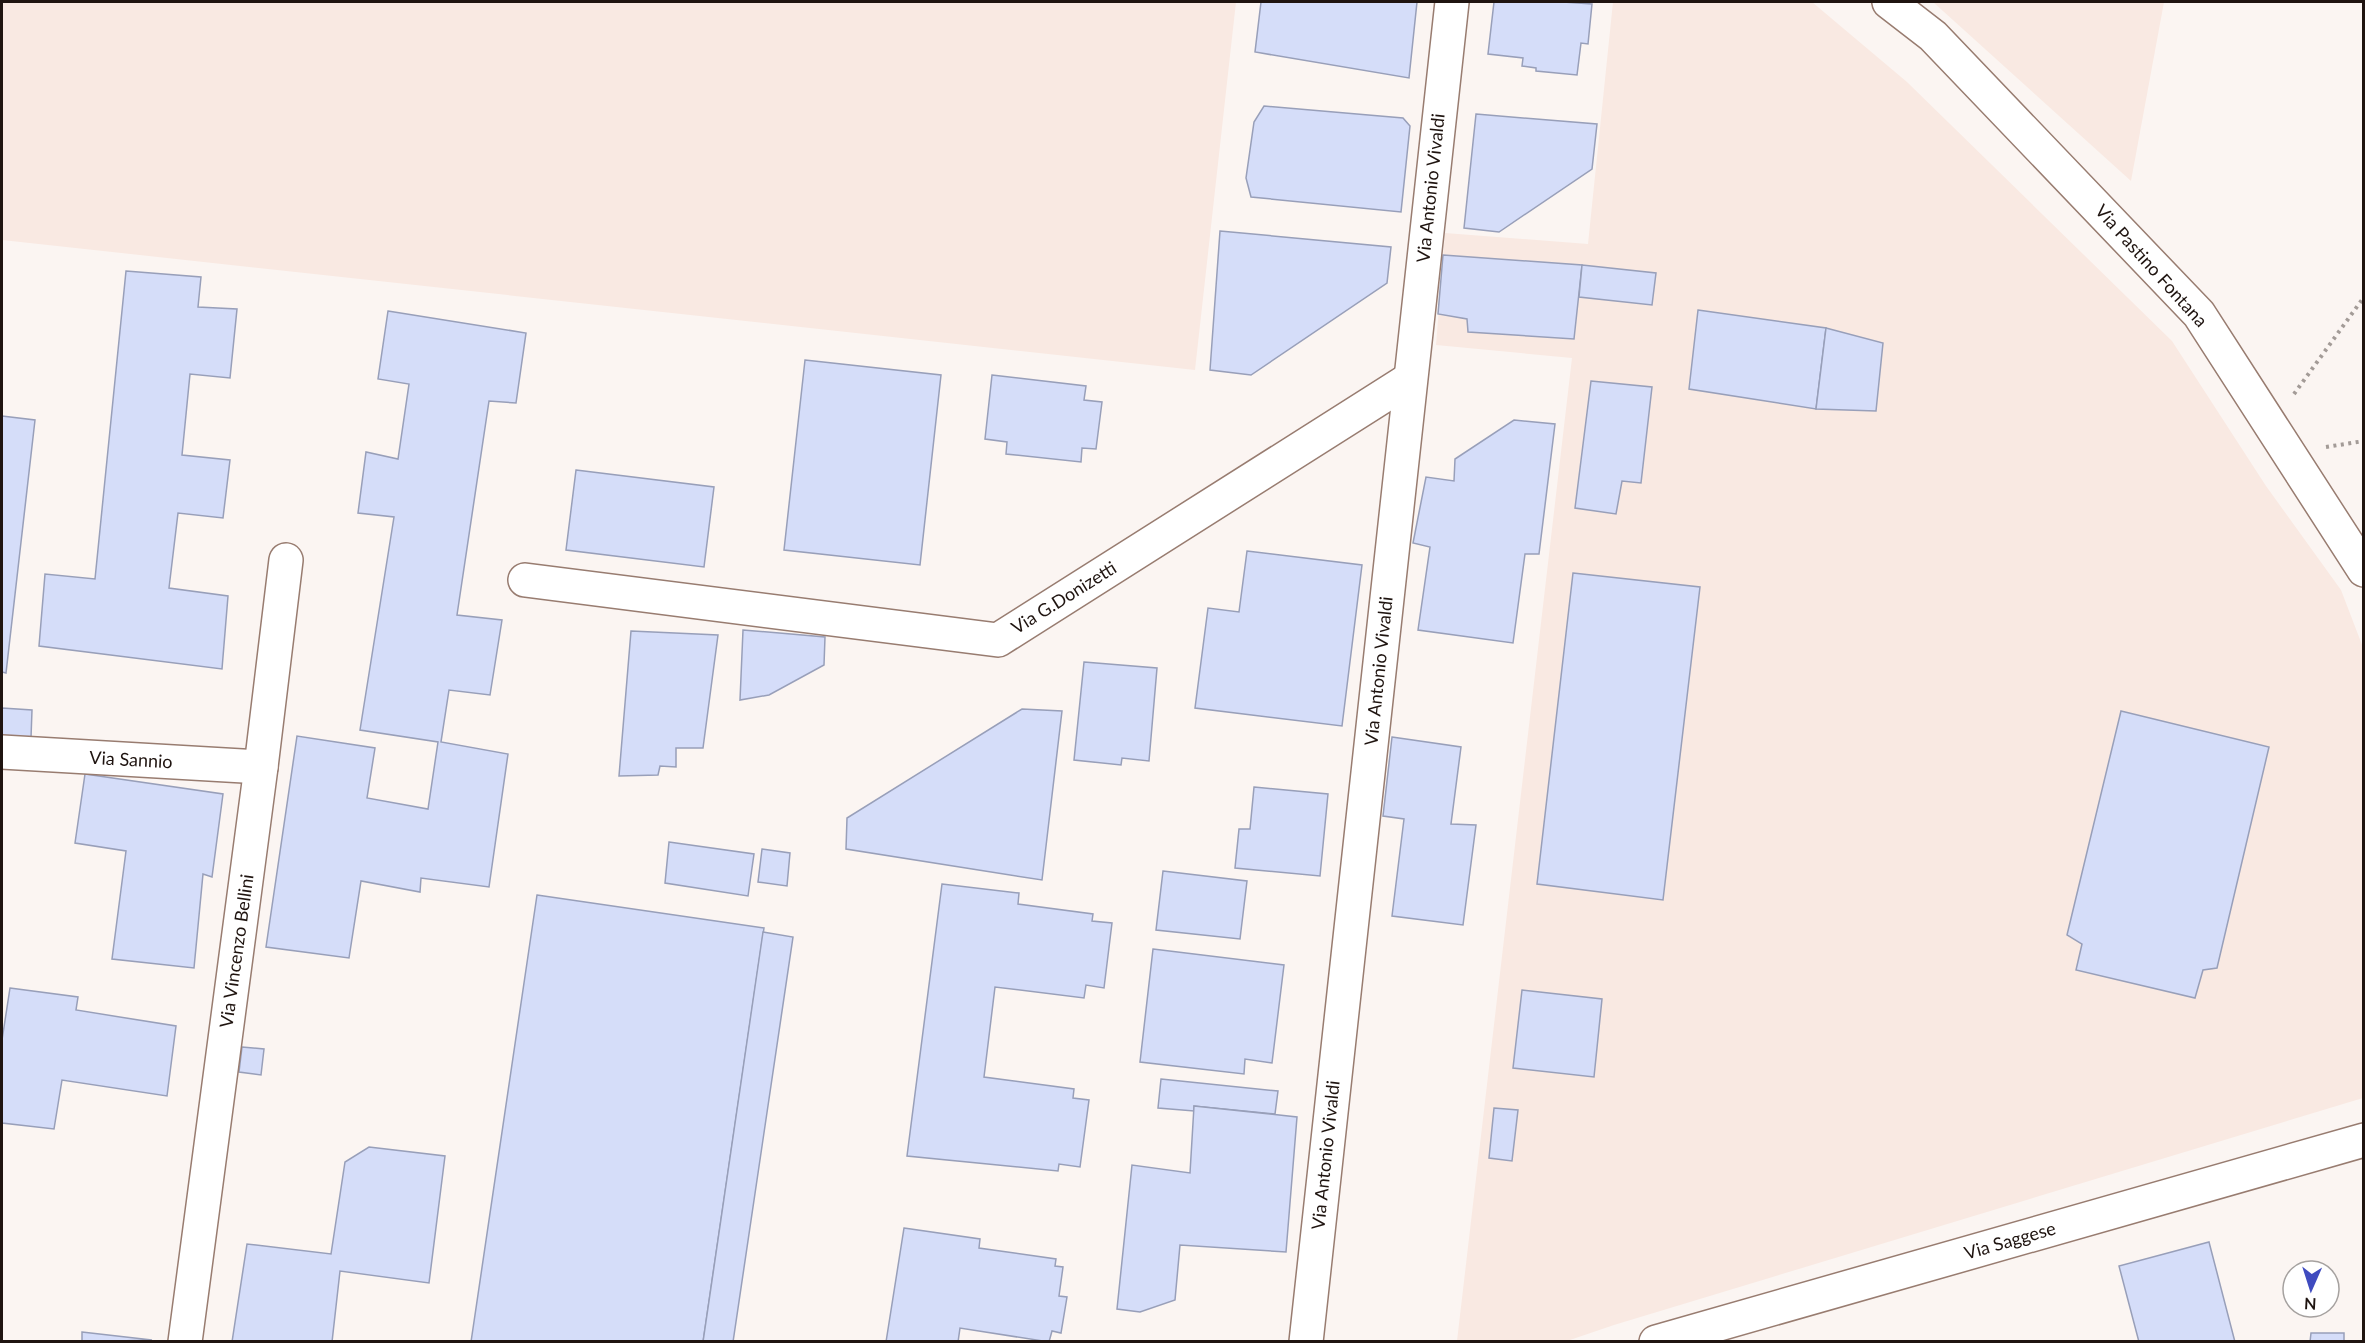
<svg xmlns="http://www.w3.org/2000/svg" width="2365" height="1343" viewBox="0 0 2365 1343" font-family="Lato,sans-serif">
<style>
.built{fill:#f9e9e2}
.building{fill:#d5ddf9;stroke:#989fb9;stroke-width:1.5}
.lines{fill:none;stroke-linecap:round;stroke-linejoin:round}
.street-casing{stroke:#987c70;stroke-width:36}
.secondary-casing{stroke:#987c70;stroke-width:36}
.path{stroke:#a39b97;stroke-width:4;stroke-dasharray:3 4.5;stroke-linecap:butt}
.street{stroke:#fff;stroke-width:33}
.secondary{stroke:#fff;stroke-width:33}
.labels{text-anchor:middle;stroke-width:4.5;stroke-linejoin:round;paint-order:stroke}
.street-label{font-size:18px;fill:#1f1410;stroke:#fff}
</style>
<rect width="100%" height="100%" fill="#fbf5f2"/>
<g class="built">
<polygon points="2,2 1236,2 1195,370 2,240"/>
<polygon points="1613,2 1812,2 1907,82 2172,341 2266,486 2341,590 2364,650 2363,1098 1614,1325 1567,1341 1457,1341 1572,358 1436,345 1445,233 1588,244"/>
<polygon points="1933,2 2164,2 2131,181"/>
</g>
<g class="building">
<polygon points="1261,2 1417,2 1409,78 1255,52"/>
<polygon points="1494,2 1563,2 1592,4 1588,44 1581,43 1577,75 1536,71 1536,68 1522,66 1523,58 1488,54"/>
<polygon points="1264,106 1403,118 1410,126 1401,212 1251,197 1246,178 1254,122"/>
<polygon points="1476,114 1597,124 1592,169 1499,232 1464,228"/>
<polygon points="1220,231 1391,247 1387,283 1251,375 1210,370"/>
<polygon points="1443,255 1582,265 1574,339 1468,332 1467,319 1438,314"/>
<polygon points="1582,265 1656,273 1652,305 1579,297"/>
<polygon points="126,271 201,277 198,307 237,309 230,378 190,374 182,455 230,460 223,518 178,513 169,588 228,596 222,669 39,646 45,574 95,579"/>
<polygon points="1698,310 1826,328 1816,409 1689,389"/>
<polygon points="388,311 526,333 516,403 489,401 457,615 502,620 490,695 449,690 441,742 508,754 489,887 421,878 420,892 361,881 349,958 266,947 297,736 375,748 367,798 428,809 438,742 360,730 394,517 358,513 366,452 398,459 409,384 378,379"/>
<polygon points="1826,328 1883,343 1876,411 1816,409"/>
<polygon points="805,360 941,375 920,565 784,550"/>
<polygon points="992,375 1086,386 1084,400 1102,402 1096,449 1082,448 1081,462 1006,454 1007,442 985,439"/>
<polygon points="1591,381 1652,387 1641,483 1622,481 1616,514 1575,508"/>
<polygon points="2,416 35,420 6,673 2,672"/>
<polygon points="1514,420 1555,424 1539,554 1525,554 1513,643 1418,630 1430,547 1413,543 1426,477 1454,481 1455,459"/>
<polygon points="576,470 714,487 704,567 566,550"/>
<polygon points="1247,551 1362,565 1342,726 1195,708 1208,608 1239,612"/>
<polygon points="1573,573 1700,587 1663,900 1537,884"/>
<polygon points="743,630 825,637 824,665 769,695 740,700"/>
<polygon points="631,631 718,635 703,748 676,748 676,767 660,766 658,775 619,776"/>
<polygon points="1084,662 1157,668 1149,761 1122,758 1121,765 1074,760"/>
<polygon points="2,708 32,710 31,738 2,738"/>
<polygon points="1022,709 1062,711 1042,880 846,849 847,818"/>
<polygon points="2121,711 2269,747 2217,968 2203,970 2195,998 2076,970 2082,944 2067,935"/>
<polygon points="1392,737 1461,747 1451,824 1476,825 1463,925 1392,916 1404,819 1383,816"/>
<polygon points="85,774 223,794 212,877 203,874 194,968 112,959 126,851 75,843"/>
<polygon points="1254,787 1328,794 1320,876 1235,868 1239,829 1250,829"/>
<polygon points="669,842 754,854 748,896 665,883"/>
<polygon points="762,849 790,853 787,886 758,882"/>
<polygon points="1163,871 1247,881 1240,939 1156,930"/>
<polygon points="942,884 1019,893 1018,904 1093,914 1092,921 1112,923 1104,988 1086,985 1084,998 995,987 984,1077 1074,1089 1073,1098 1089,1100 1080,1167 1059,1164 1058,1171 907,1156"/>
<polygon points="537,895 764,928 703,1342 471,1342"/>
<polygon points="763,932 793,937 733,1342 703,1342"/>
<polygon points="1153,949 1284,965 1272,1063 1245,1059 1244,1074 1140,1062"/>
<polygon points="10,988 78,997 76,1010 176,1026 167,1096 62,1080 54,1129 2,1123 2,1040"/>
<polygon points="1522,990 1602,999 1594,1077 1513,1068"/>
<polygon points="242,1047 264,1049 261,1075 239,1072"/>
<polygon points="1161,1079 1278,1091 1275,1114 1194,1106 1194,1111 1158,1108"/>
<polygon points="1194,1106 1297,1117 1286,1252 1180,1245 1175,1300 1140,1312 1117,1309 1132,1165 1190,1173"/>
<polygon points="1494,1108 1518,1110 1512,1161 1489,1158"/>
<polygon points="369,1147 445,1156 429,1283 340,1271 332,1342 232,1342 247,1244 331,1254 345,1162"/>
<polygon points="904,1228 980,1239 979,1248 1056,1259 1055,1266 1063,1267 1059,1296 1067,1297 1061,1333 1052,1331 1049,1342 960,1328 958,1342 886,1342"/>
<polygon points="2209,1242 2235,1342 2139,1342 2119,1266"/>
<polygon points="82,1332 152,1340 82,1342"/>
<polygon points="2311,1333 2344,1333 2344,1342 2310,1342"/>
</g>
<g class="lines">
<g class="street-casing">
<g id="street">
<polyline points="1889,2 1933,36 2199,314 2364,570"/>
<polyline points="525,580 998,640 1410,379"/>
<polyline points="2,752 261,767"/>
<polyline points="185,1342 261,767 286,560"/>
<polyline points="1306,1342 1452,2"/>
</g>
</g>
<g class="secondary-casing">
<polyline id="secondary" points="1656,1342 2364,1140"/>
</g>
<g class="path">
<polyline points="2294,394 2364,297"/>
<polyline points="2326,447 2364,441"/>
</g>
<use href="#street" class="street"/>
<use href="#secondary" class="secondary"/>
</g>
<g class="labels">
<g class="street-label">
<text transform="translate(1431 188) rotate(-84)" y="6">Via Antonio Vivaldi</text>
<text transform="translate(2151 266) rotate(48)" y="6">Via Pastino Fontana</text>
<text transform="translate(1064 598) rotate(-32)" y="6">Via G.Donizetti</text>
<text transform="translate(1379 671) rotate(-84)" y="6">Via Antonio Vivaldi</text>
<text transform="translate(131 760) rotate(3)" y="6">Via Sannio</text>
<text transform="translate(237 951) rotate(-82)" y="6">Via Vincenzo Bellini</text>
<text transform="translate(1326 1155) rotate(-84)" y="6">Via Antonio Vivaldi</text>
<text transform="translate(2010 1241) rotate(-16)" y="6">Via Saggese</text>
</g>
</g>
<rect width="2365" height="1343" fill="none" stroke="#1f1410" stroke-width="6"/>
<g transform="translate(2311 1289) rotate(183)"><circle r="28" fill="#ffffff" stroke="#a5a19f" stroke-width="1.5"/>
<path d="M0-4.5L10 22L0 15L-10 22Z" fill="#3f4bbf"/>
<text y="-9" font-size="16" font-weight="bold" text-anchor="middle" fill="#1f1410">N</text>
</g>
</svg>
